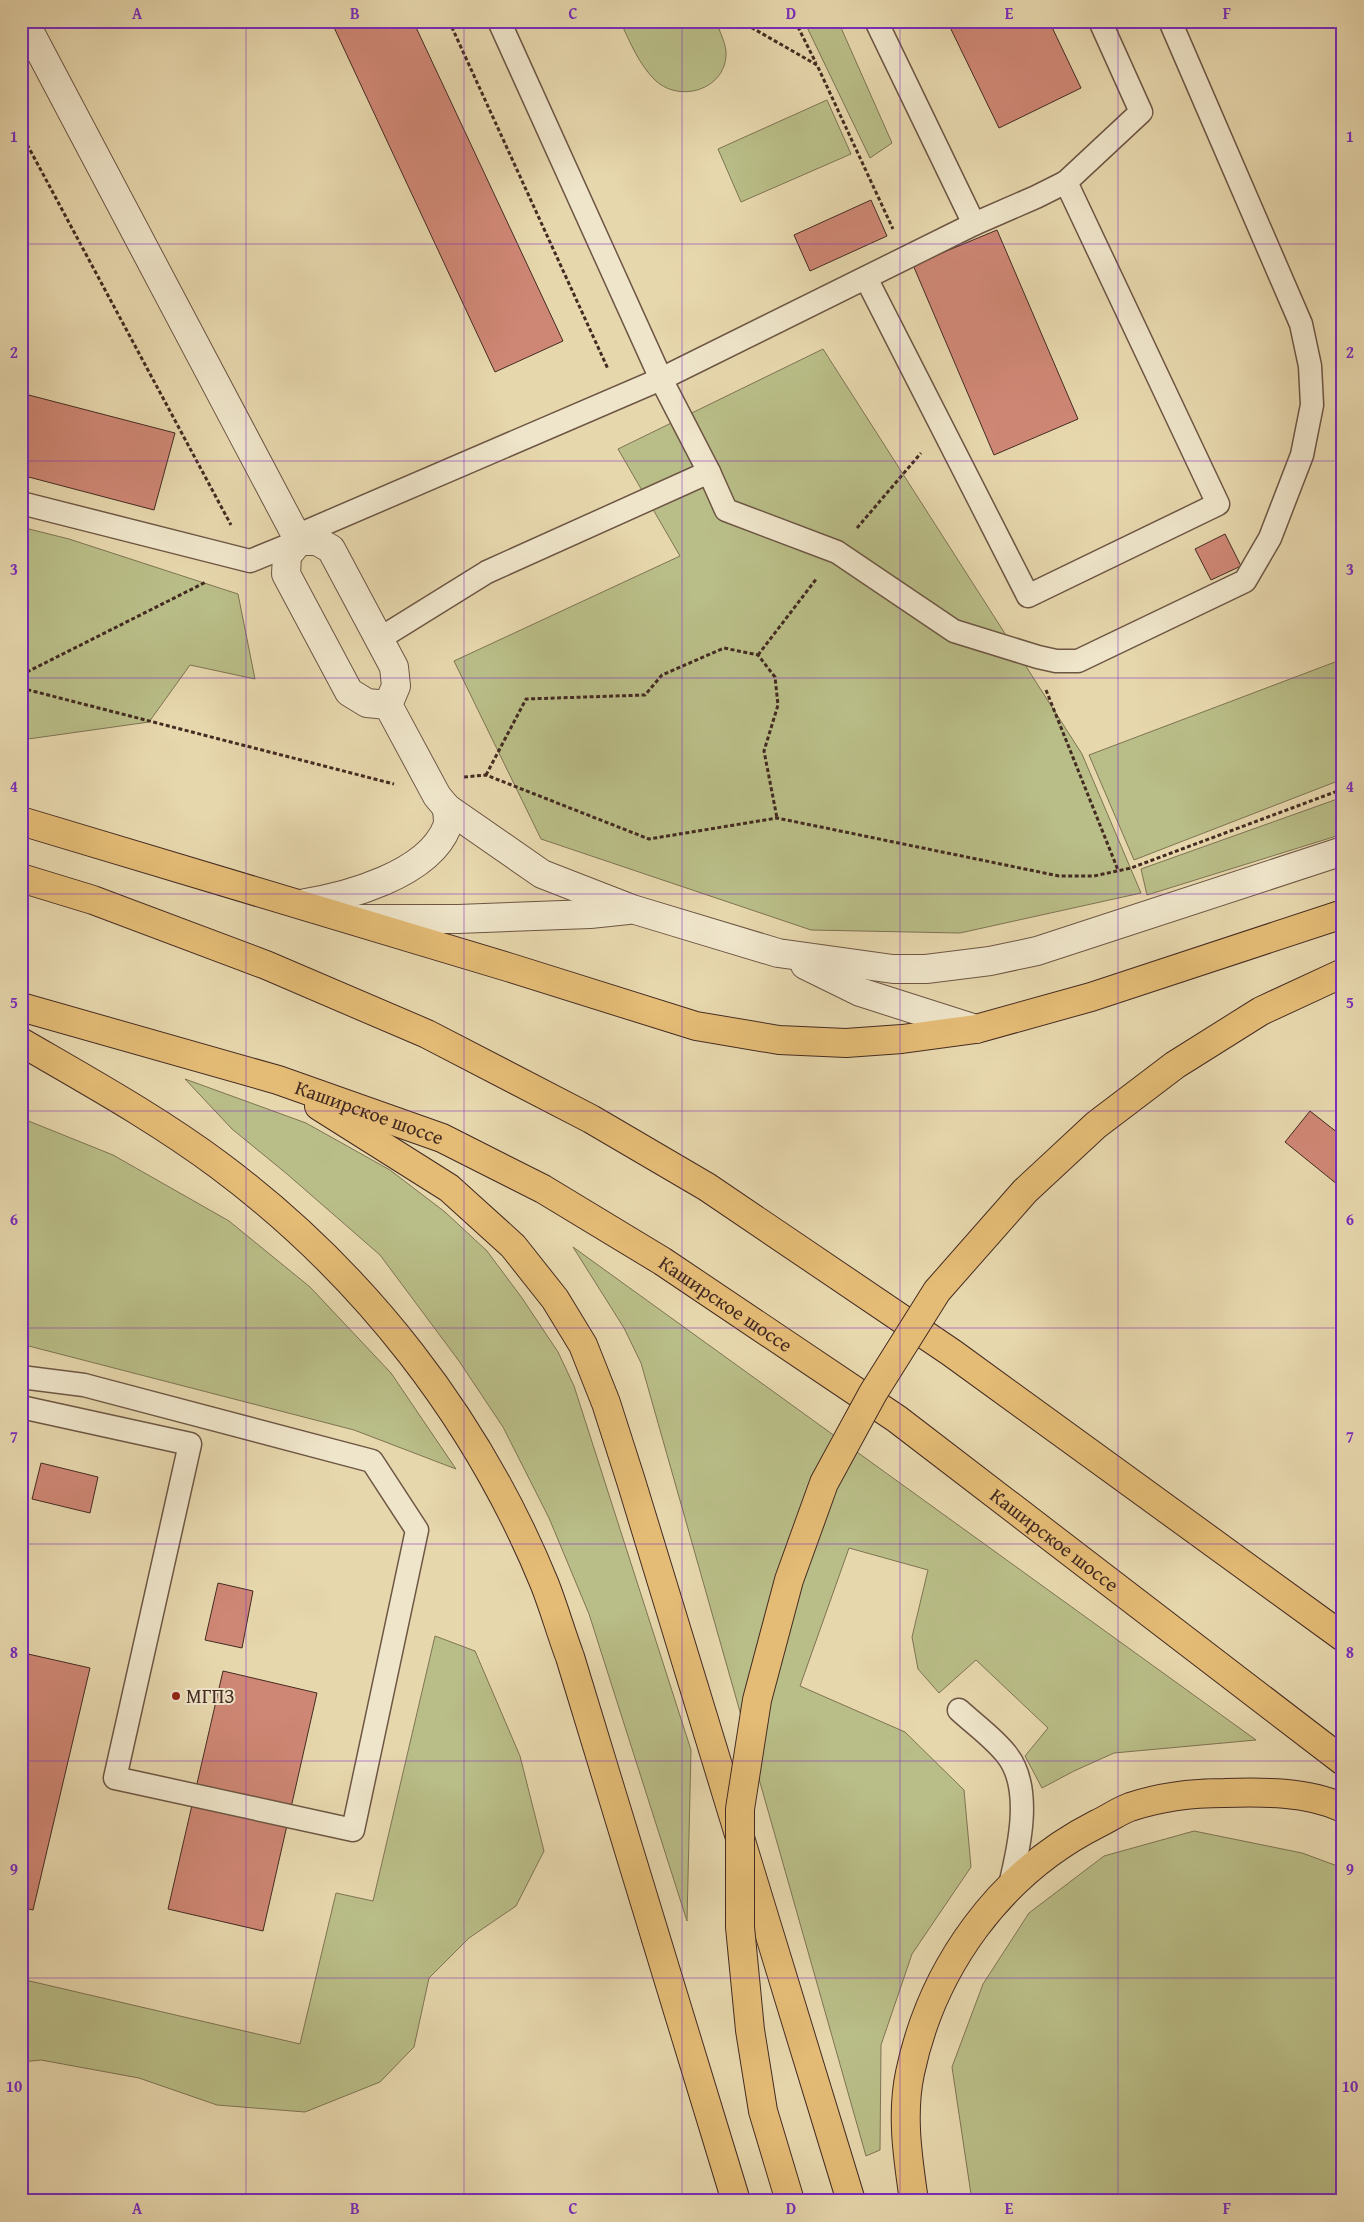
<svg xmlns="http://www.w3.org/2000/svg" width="1364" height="2222" viewBox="0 0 1364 2222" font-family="'Gentium Book Plus',serif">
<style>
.green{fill:#b9bd87;stroke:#7e7454}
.building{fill:#cf8775;stroke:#442b21}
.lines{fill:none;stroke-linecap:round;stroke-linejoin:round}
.service-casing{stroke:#6d5644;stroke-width:25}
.minor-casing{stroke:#6d5644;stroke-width:30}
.primary-casing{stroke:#442b21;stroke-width:30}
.trunk-casing{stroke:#442b21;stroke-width:30}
.path{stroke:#442b21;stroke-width:3;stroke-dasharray:4 2.5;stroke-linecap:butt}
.service{stroke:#efe5ca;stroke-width:22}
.minor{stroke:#efe5ca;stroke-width:28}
.primary{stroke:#e4bc76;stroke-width:28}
.trunk{stroke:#e4bc76;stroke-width:28}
.primary-bridge-casing{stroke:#442b21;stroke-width:30;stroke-linecap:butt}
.primary-bridge{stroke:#e4bc76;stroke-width:28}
.grid{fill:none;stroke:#7b2cbf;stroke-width:1;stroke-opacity:0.55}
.poi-dot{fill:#8f2418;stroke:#efe5ca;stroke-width:2}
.labels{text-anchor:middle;stroke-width:4;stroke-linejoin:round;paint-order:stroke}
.street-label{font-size:20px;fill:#442b21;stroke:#efe5ca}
.poi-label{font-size:20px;fill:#442b21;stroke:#efe5ca;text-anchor:start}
.neatline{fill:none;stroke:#7b2cbf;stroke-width:2}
.grid-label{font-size:16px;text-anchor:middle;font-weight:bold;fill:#7b2cbf}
</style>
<rect width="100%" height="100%" fill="#e7d7ad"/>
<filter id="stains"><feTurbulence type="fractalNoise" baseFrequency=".004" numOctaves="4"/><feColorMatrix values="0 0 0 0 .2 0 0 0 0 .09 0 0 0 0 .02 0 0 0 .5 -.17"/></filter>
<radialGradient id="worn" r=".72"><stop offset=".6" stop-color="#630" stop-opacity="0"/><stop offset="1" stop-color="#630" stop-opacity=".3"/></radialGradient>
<g class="green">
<path d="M620,21H716C719,30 725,42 726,51C728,88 682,104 656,81C639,65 630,42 620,21Z"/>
<polygon points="804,21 838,21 892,143 870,158"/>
<polygon points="827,100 851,154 741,202 718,149"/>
<polygon points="823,349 1082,754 1141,893 960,933 811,930 541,839 454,661 680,556 618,449"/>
<polygon points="21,527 69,539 238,594 255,679 190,665 149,722 21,740"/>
<polygon points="1343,659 1343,779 1134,860 1089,755"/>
<polygon points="1343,797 1343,834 1147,895 1141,869"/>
<polygon points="185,1079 306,1123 390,1170 445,1212 487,1251 522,1298 558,1352 574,1386 691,1750 687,1921 589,1614 549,1518 503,1427 459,1361 380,1255 287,1174 232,1129"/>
<polygon points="21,1118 113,1155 229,1221 310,1287 391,1373 456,1469 354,1430 21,1344"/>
<polygon points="573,1247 1256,1740 1114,1753 1074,1771 1042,1788 1025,1756 1048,1728 976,1660 939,1693 918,1669 912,1637 928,1570 849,1548 800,1686 905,1732 964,1790 971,1867 912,1954 881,2045 880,2150 866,2156 641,1363 624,1328"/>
<polygon points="435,1636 475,1651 520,1756 544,1851 516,1906 469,1938 429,1978 414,2047 380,2082 305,2112 217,2105 139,2078 41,2060 21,2062 21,1979 300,2044 336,1893 373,1901"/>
<polygon points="1194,1831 1302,1853 1343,1868 1343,2201 972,2201 952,2067 983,1984 1029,1913 1104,1856"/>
</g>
<g class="building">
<polygon points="331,21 413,21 563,341 495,372"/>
<polygon points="947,21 1049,21 1081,88 999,128"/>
<polygon points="871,200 887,236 810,271 794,235"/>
<polygon points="997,230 1078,419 994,455 913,265"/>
<polygon points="21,393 175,433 154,510 21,475"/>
<polygon points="1225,534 1241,566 1211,580 1195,549"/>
<polygon points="1310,1111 1343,1137 1343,1189 1285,1142"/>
<polygon points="41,1463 98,1477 90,1513 32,1499"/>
<polygon points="218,1583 253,1591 242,1648 205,1640"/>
<polygon points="28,1654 90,1668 33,1910 21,1907 21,1682"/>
<polygon points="223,1671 317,1693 263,1931 168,1909"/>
</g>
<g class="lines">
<g class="service-casing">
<g id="service">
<polyline points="499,21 661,379 709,472"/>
<polyline points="876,21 974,224"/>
<polyline points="866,278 1028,596 1218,504 1066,182"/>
<polyline points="21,503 250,561 299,541"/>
<polyline points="296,536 661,379 974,224 1036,197 1066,182 1141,112 1100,21"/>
<polyline points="379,639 487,572 709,472 726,510 837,552 954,631 1038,657 1056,661 1078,661 1245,581 1270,538 1302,455 1312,405 1310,366 1301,324 1170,21"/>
<polyline points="21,1377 84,1385 372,1461 417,1530 353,1830 115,1778 190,1444 21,1407"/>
<path d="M959,1710C974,1724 994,1738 1007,1755C1033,1788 1019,1848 1010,1885"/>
</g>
</g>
<g class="minor-casing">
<g id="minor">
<polyline points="24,21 299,541"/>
<polyline points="299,541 317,541 331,549 394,667 396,686 388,705 437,796 447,808 542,874 632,909 778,953 893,969 926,969 990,961 1037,951 1343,851"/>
<polyline points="299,541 287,556 286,574 349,692 367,703 388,705"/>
<path d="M300,904C346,897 428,875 447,827C449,821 447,814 447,808"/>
<polyline points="359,919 458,919 590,914 628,910"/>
<polyline points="805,965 860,992 976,1029"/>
</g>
</g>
<g class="primary-casing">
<path id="primary" d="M914,2201C908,2159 901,2115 910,2073C932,1967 1000,1873 1097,1824C1108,1819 1119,1811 1130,1807C1160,1797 1192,1793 1224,1793C1262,1792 1307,1791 1343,1808"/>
</g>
<g class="trunk-casing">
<g id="trunk">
<polyline points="21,821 511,968 696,1026 779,1040 846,1043 902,1039 976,1029 1091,997 1343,914"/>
<polyline points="21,878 93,900 266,965 427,1034 591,1119 707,1187 952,1353 1343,1637"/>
<path id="s1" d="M21,1007L278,1080L442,1138L543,1189L662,1261L897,1419L1343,1761"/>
<path d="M21,1042C88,1081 157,1119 220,1166C363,1273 477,1418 545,1585C554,1608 561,1633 570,1657L736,2201"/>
<polyline points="319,1106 449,1188 513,1246 555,1299 583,1345 606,1403 631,1481 851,2201"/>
</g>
</g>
<g class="path">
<polyline points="449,21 608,369"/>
<polyline points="740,21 817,65 893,229"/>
<polyline points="795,21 816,63"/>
<polyline points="21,133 231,525"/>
<polyline points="857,528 921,453"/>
<polyline points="758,655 817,578"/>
<polyline points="21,675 206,582"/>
<polyline points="21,688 394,784"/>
<polyline points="1046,690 1118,870"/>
<polyline points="486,775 526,699 645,695 662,675 724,648 758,655 775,677 778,705 764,751 777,818"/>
<polyline points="464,777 486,775 649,839 777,818 1059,876 1094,876 1131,868 1343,789"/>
</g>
<use href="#service" class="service"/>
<use href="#minor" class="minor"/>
<use href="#primary" class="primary"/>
<use href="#trunk" class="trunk"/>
<g class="primary-bridge-casing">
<polyline id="primary-bridge" points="790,2201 763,2111 750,2030 740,1927 740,1809 757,1700 789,1580 824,1483 873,1393 937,1291 1025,1191 1096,1125 1175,1065 1261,1011 1343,973"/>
</g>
<use href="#primary-bridge" class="primary-bridge"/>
</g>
<path class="grid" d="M246,21V2201M464,21V2201M682,21V2201M900,21V2201M1118,21V2201M21,244H1343M21,461H1343M21,678H1343M21,894H1343M21,1111H1343M21,1328H1343M21,1544H1343M21,1761H1343M21,1978H1343"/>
<circle class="poi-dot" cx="176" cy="1696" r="5"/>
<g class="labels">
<g class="street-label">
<text dy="7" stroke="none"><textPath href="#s1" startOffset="364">Каширское шоссе</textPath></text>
<text dy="7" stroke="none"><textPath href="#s1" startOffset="770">Каширское шоссе</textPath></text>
<text dy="7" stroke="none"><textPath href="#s1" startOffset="1175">Каширское шоссе</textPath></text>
</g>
<g class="poi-label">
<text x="186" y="1703">МГПЗ</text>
</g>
</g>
<rect width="1364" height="2222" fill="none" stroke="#e7d7ad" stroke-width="55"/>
<rect x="28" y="28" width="1308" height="2166" class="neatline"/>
<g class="grid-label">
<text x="137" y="19">A</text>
<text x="355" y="19">B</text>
<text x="573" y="19">C</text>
<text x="791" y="19">D</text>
<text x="1009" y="19">E</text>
<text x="1227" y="19">F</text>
<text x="14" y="142">1</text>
<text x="1350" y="142">1</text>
<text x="14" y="358">2</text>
<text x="1350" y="358">2</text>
<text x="14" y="575">3</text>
<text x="1350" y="575">3</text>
<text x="14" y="792">4</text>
<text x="1350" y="792">4</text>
<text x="14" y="1008">5</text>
<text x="1350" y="1008">5</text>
<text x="14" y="1225">6</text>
<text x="1350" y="1225">6</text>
<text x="14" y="1442">7</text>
<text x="1350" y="1442">7</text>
<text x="14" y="1658">8</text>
<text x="1350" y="1658">8</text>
<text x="14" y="1875">9</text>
<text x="1350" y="1875">9</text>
<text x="14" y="2092">10</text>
<text x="1350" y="2092">10</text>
<text x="137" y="2214">A</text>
<text x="355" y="2214">B</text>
<text x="573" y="2214">C</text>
<text x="791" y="2214">D</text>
<text x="1009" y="2214">E</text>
<text x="1227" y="2214">F</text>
</g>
<rect width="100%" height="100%" filter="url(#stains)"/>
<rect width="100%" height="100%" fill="url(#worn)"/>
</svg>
